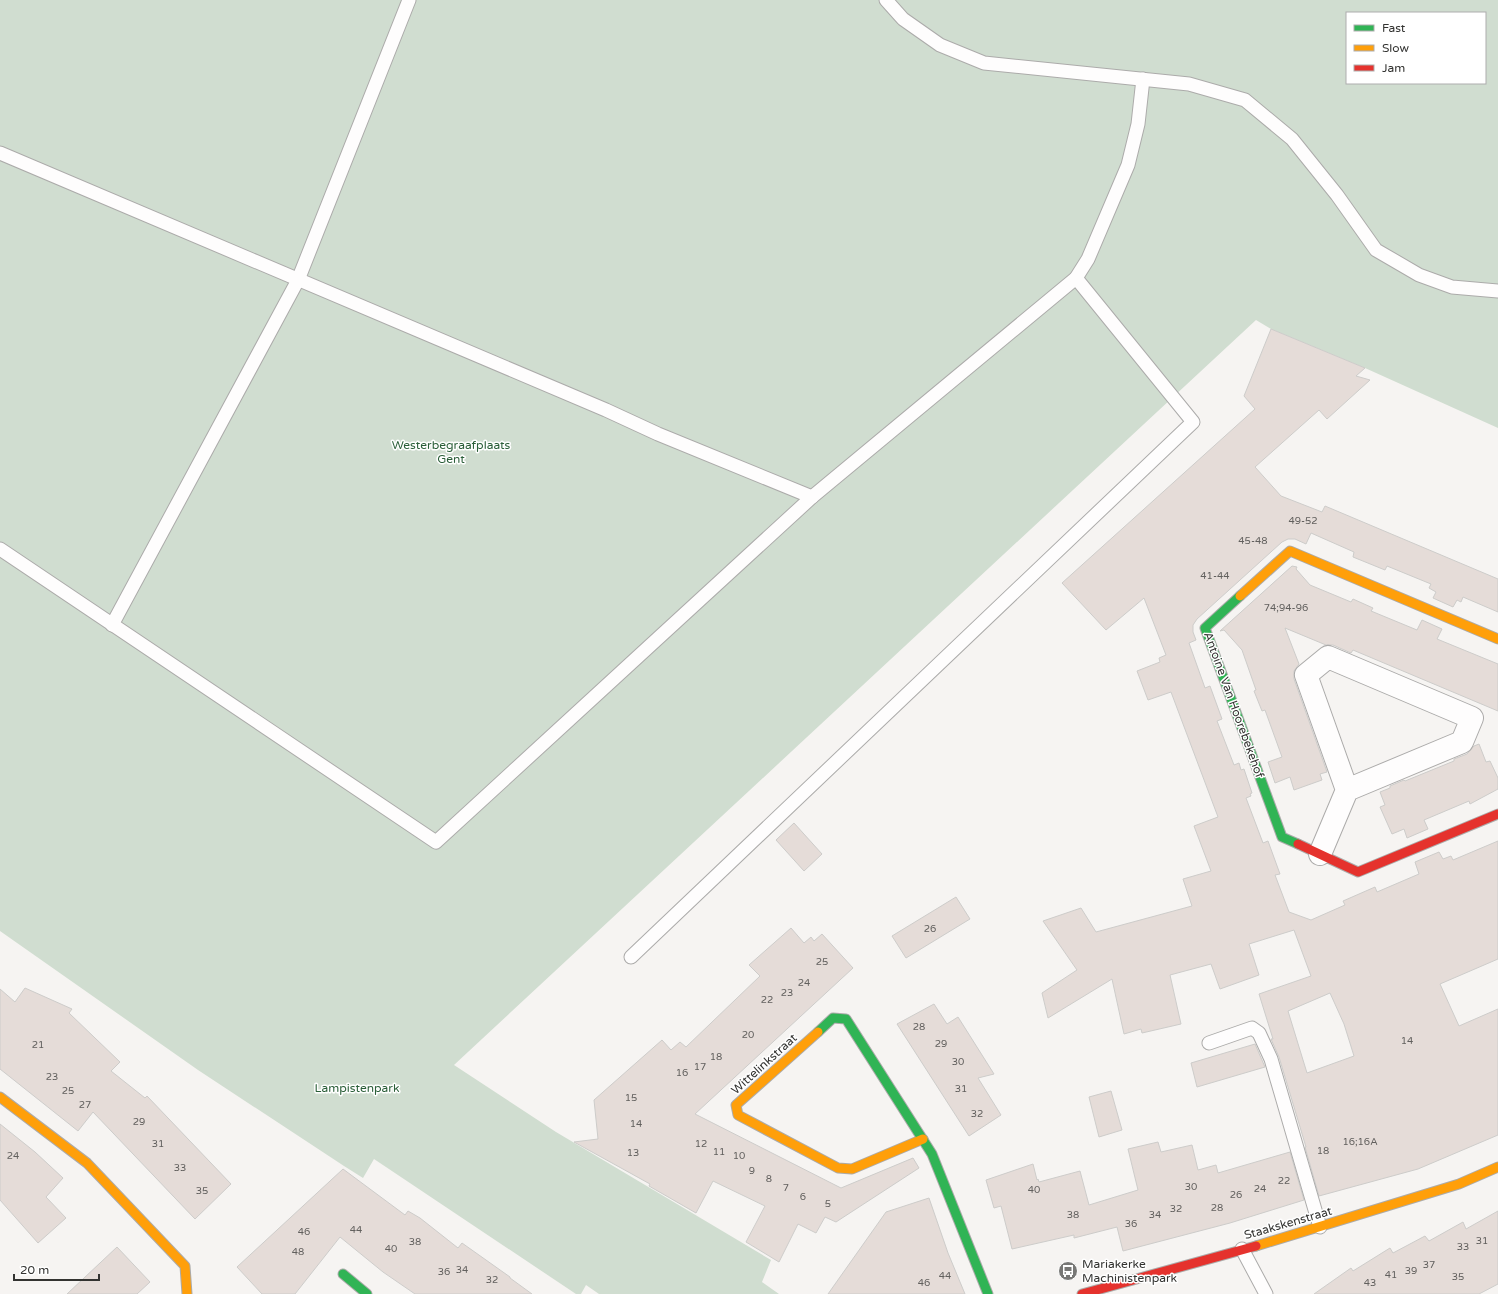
<svg xmlns="http://www.w3.org/2000/svg" width="1498" height="1294" viewBox="0 0 1498 1294" font-family="'Varela Round',sans-serif">
<style>
.green{fill:#d0ddd0;fill-rule:evenodd}
.building{fill:#e5dcd8;stroke:#cdccca;fill-rule:evenodd}
.lines{fill:none;stroke-linecap:round;stroke-linejoin:round}
.lane-casing{stroke:#acabaa;stroke-width:15}
.street-casing{stroke:#acabaa;stroke-width:24}
.fast-casing{stroke:#acabaa;stroke-width:11}
.slow-casing{stroke:#acabaa;stroke-width:11}
.jam-casing{stroke:#acabaa;stroke-width:11}
.lane{stroke:#fefdfd;stroke-width:13}
.street{stroke:#fefdfd;stroke-width:22}
.fast{stroke:#30b455;stroke-width:9}
.slow{stroke:#ff9f0a;stroke-width:9}
.jam{stroke:#e5322d;stroke-width:9}
.labels{text-anchor:middle;stroke-width:3;stroke-linejoin:round;paint-order:stroke}
.number-label{font-size:10px;fill:#62605e}
.park-label{font-size:12px;fill:#2a5e38;stroke:#fff}
.street-label{font-size:12px;fill:#333331;stroke:#fff}
.poi-label{font-size:12px;fill:#333331;stroke:#fff;text-anchor:start}
</style>
<rect width="100%" height="100%" fill="#f6f4f2"/>
<path class="green" d="M0,0H1498V428L1365,368L1271,329L1256,320L454,1065L556,1132L771,1260L762,1282L779,1294H599L586,1285L581,1294H576L374,1159L363,1178L344,1166L198,1070L0,931ZM1347,13H1485V83H1347Z"/>
<g class="building">
<path d="M1271,329L1365,368L1356,376L1370,380L1327,419L1319,410L1255,467L1281,496L1322,512L1325,506L1498,579V612L1463,597L1461,602L1457,600L1453,607L1433,598L1436,592L1429,588L1431,584L1387,566L1385,570L1353,557L1354,552L1311,533L1306,544L1295,539H1288L1282,542L1197,619L1193,625V632L1196,640L1189,643L1205,688L1210,686L1222,719L1217,721L1234,765L1239,763L1241,770L1244,769L1252,793L1250,794L1251,796L1246,798L1263,843L1268,841L1280,874L1275,875L1289,912L1311,920L1345,905L1343,901L1375,887L1377,892L1419,874L1415,862L1439,852L1443,859L1451,856L1453,860L1498,841V959L1440,984L1459,1026L1498,1009V1135L1418,1169L1319,1196L1305,1147H1306L1279,1057L1271,1039H1273L1259,994L1311,976L1294,930L1249,944L1259,975L1220,989L1211,964L1170,975L1181,1024L1142,1033L1141,1029L1124,1034L1112,979L1048,1018L1042,993L1077,970L1043,921L1081,908L1096,932L1192,906L1183,879L1211,871L1194,826L1218,817L1171,692L1148,700L1137,671L1160,662L1159,658L1166,655L1144,598L1106,630L1062,583L1255,409L1244,396ZM1330,993L1344,1024L1354,1056L1307,1073L1288,1011Z"/>
<polygon points="1292,566 1297,567 1296,569 1310,585 1351,602 1353,599 1373,608 1371,611 1417,630 1422,620 1442,629 1437,639 1498,664 1498,711 1353,650 1351,653 1333,645 1326,645 1285,628 1299,664 1294,671 1294,679 1327,772 1320,774 1322,780 1294,790 1290,777 1275,783 1268,762 1282,757 1265,710 1262,711 1254,691 1256,690 1242,650 1224,630 1220,631"/>
<polygon points="1479,744 1486,762 1490,761 1498,778 1498,789 1470,804 1469,801 1424,820 1428,829 1407,838 1404,829 1392,834 1380,807 1385,805 1380,792 1390,788 1390,786 1404,780 1405,781 1454,761 1454,759 1467,754 1474,746"/>
<polygon points="794,823 822,854 804,871 776,840"/>
<polygon points="956,897 970,919 906,958 892,936"/>
<polygon points="791,928 804,943 811,937 814,941 822,934 853,968 695,1114 841,1188 913,1158 919,1168 836,1222 825,1217 816,1233 798,1224 779,1262 746,1242 765,1206 713,1181 696,1213 649,1186 650,1184 574,1142 598,1139 594,1100 662,1040 671,1050 680,1042 686,1047 760,976 749,965"/>
<polygon points="25,988 72,1009 69,1013 120,1062 111,1071 145,1098 147,1096 231,1184 195,1219 93,1112 78,1131 0,1069 0,989 15,1002"/>
<polygon points="934,1004 947,1024 958,1017 994,1074 978,1078 1001,1115 969,1136 897,1024"/>
<polygon points="1255,1044 1265,1067 1197,1087 1191,1063"/>
<polygon points="1111,1091 1122,1130 1099,1137 1089,1097"/>
<polygon points="0,1124 35,1152 63,1178 46,1197 66,1218 38,1243 0,1200"/>
<polygon points="1158,1142 1161,1152 1192,1145 1198,1170 1216,1165 1218,1173 1290,1152 1304,1200 1230,1223 1123,1251 1117,1227 1074,1238 1074,1235 1012,1249 1001,1206 994,1208 986,1180 1033,1164 1037,1180 1038,1179 1039,1182 1080,1171 1089,1205 1138,1190 1128,1149"/>
<polygon points="343,1169 405,1215 408,1211 420,1218 458,1248 462,1243 510,1277 510,1278 532,1294 415,1294 383,1272 340,1237 295,1294 262,1294 237,1267"/>
<polygon points="929,1198 948,1253 965,1294 828,1294 886,1212"/>
<polygon points="1498,1211 1498,1284 1479,1294 1314,1294 1351,1268 1353,1271 1390,1248 1393,1253 1425,1236 1429,1241 1463,1222 1466,1229"/>
<polygon points="117,1247 150,1282 137,1294 67,1294"/>
</g>
<g class="lines">
<g class="lane-casing">
<g id="lane">
<polyline points="886,0 903,19 940,45 984,63 1189,84 1245,100 1292,139 1337,195 1376,250 1419,275 1452,287 1498,291"/>
<polyline points="0,153 606,410 658,434 812,497"/>
<polyline points="0,549 436,842 812,497 1076,278 1088,259 1128,165 1138,124 1143,79"/>
<polyline points="112,625 298,280 409,0"/>
<polyline points="631,957 1193,422 1076,278"/>
<polyline points="1209,1043 1252,1028 1259,1033 1271,1059 1320,1227"/>
<polyline points="1242,1249 1266,1294"/>
</g>
</g>
<g class="street-casing">
<polyline id="street" points="1320,854 1347,790 1462,742 1472,718 1328,657 1306,675 1347,790"/>
</g>
<g class="fast-casing">
<g id="fast">
<polyline points="1240,596 1205,628 1282,837 1298,844"/>
<polyline points="818,1032 833,1018 846,1019 932,1154 988,1294"/>
<polyline points="343,1274 367,1294"/>
</g>
</g>
<g class="slow-casing">
<g id="slow">
<polyline points="1240,596 1290,551 1498,639"/>
<polyline points="818,1032 736,1105 738,1115 838,1168 852,1169 923,1139"/>
<polyline points="0,1097 87,1163 185,1266 187,1294"/>
<polyline points="1256,1246 1459,1184 1498,1167"/>
</g>
</g>
<g class="jam-casing">
<g id="jam">
<polyline points="1298,844 1358,872 1498,814"/>
<polyline points="1082,1294 1256,1246"/>
</g>
</g>
<use href="#lane" class="lane"/>
<use href="#street" class="street"/>
<use href="#fast" class="fast"/>
<use href="#slow" class="slow"/>
<use href="#jam" class="jam"/>
</g>
<defs>
<g id="bus-disc" transform="scale(1)"><circle r="9.5" fill="#777775" stroke="#fff"/><path d="M-5-6H5V4H4V6H2V4H-2V6H-4V4H-5ZM-3.5-4V0h7V-4ZM-3.5 1.2v1.5H-2V1.2ZM2 1.2v1.5H3.5V1.2Z" fill="#fff"/></g>
</defs>
<g fill-rule="evenodd">
<use href="#bus-disc" x="1068" y="1271"/>
</g>
<g class="labels">
<g class="number-label">
<text x="1303" y="524">49-52</text>
<text x="1253" y="544">45-48</text>
<text x="1215" y="579">41-44</text>
<text x="1286" y="611">74;94-96</text>
<text x="930" y="932">26</text>
<text x="822" y="965">25</text>
<text x="804" y="986">24</text>
<text x="787" y="996">23</text>
<text x="767" y="1003">22</text>
<text x="919" y="1030">28</text>
<text x="748" y="1038">20</text>
<text x="1407" y="1044">14</text>
<text x="941" y="1047">29</text>
<text x="38" y="1048">21</text>
<text x="716" y="1060">18</text>
<text x="958" y="1065">30</text>
<text x="700" y="1070">17</text>
<text x="682" y="1076">16</text>
<text x="52" y="1080">23</text>
<text x="961" y="1092">31</text>
<text x="68" y="1094">25</text>
<text x="631" y="1101">15</text>
<text x="85" y="1108">27</text>
<text x="977" y="1117">32</text>
<text x="139" y="1125">29</text>
<text x="636" y="1127">14</text>
<text x="1360" y="1145">16;16A</text>
<text x="158" y="1147">31</text>
<text x="701" y="1147">12</text>
<text x="1323" y="1154">18</text>
<text x="719" y="1155">11</text>
<text x="633" y="1156">13</text>
<text x="13" y="1159">24</text>
<text x="739" y="1159">10</text>
<text x="180" y="1171">33</text>
<text x="752" y="1174">9</text>
<text x="769" y="1182">8</text>
<text x="1284" y="1184">22</text>
<text x="1191" y="1190">30</text>
<text x="786" y="1191">7</text>
<text x="1260" y="1192">24</text>
<text x="1034" y="1193">40</text>
<text x="202" y="1194">35</text>
<text x="1236" y="1198">26</text>
<text x="803" y="1200">6</text>
<text x="828" y="1207">5</text>
<text x="1217" y="1211">28</text>
<text x="1176" y="1212">32</text>
<text x="1073" y="1218">38</text>
<text x="1155" y="1218">34</text>
<text x="1131" y="1227">36</text>
<text x="356" y="1233">44</text>
<text x="304" y="1235">46</text>
<text x="1482" y="1244">31</text>
<text x="415" y="1245">38</text>
<text x="1463" y="1250">33</text>
<text x="391" y="1252">40</text>
<text x="298" y="1255">48</text>
<text x="1429" y="1268">37</text>
<text x="462" y="1273">34</text>
<text x="1411" y="1274">39</text>
<text x="444" y="1275">36</text>
<text x="1391" y="1278">41</text>
<text x="945" y="1279">44</text>
<text x="1458" y="1280">35</text>
<text x="492" y="1283">32</text>
<text x="924" y="1286">46</text>
<text x="1370" y="1286">43</text>
</g>
<g class="park-label">
<text x="451" y="449">Westerbegraafplaats<tspan x="451" dy="14">Gent</tspan></text>
<text x="357" y="1092">Lampistenpark</text>
</g>
<g class="street-label">
<text transform="translate(1234 705) rotate(70)" y="4">Antoine Van Hoorebekehof</text>
<text transform="translate(764 1064) rotate(-42)" y="4">Wittelinkstraat</text>
<text transform="translate(1288 1223) rotate(-16)" y="4">Staakskenstraat</text>
</g>
<g class="poi-label">
<text x="1082" y="1268">Mariakerke<tspan x="1082" dy="14">Machinistenpark</tspan></text>
</g>
</g>
<rect x="1346" y="12" width="140" height="72" fill="#ffffff" stroke="#adadad"/>
<rect x="1354" y="25" width="20" height="6" fill="#30b455" stroke="#adadad"/>
<text x="1382" y="32" font-size="12" fill="#333331">Fast</text>
<rect x="1354" y="45" width="20" height="6" fill="#ff9f0a" stroke="#adadad"/>
<text x="1382" y="52" font-size="12" fill="#333331">Slow</text>
<rect x="1354" y="65" width="20" height="6" fill="#e5322d" stroke="#adadad"/>
<text x="1382" y="72" font-size="12" fill="#333331">Jam</text>
<path d="M14 1274v6h85v-6" fill="none" stroke="#333331" stroke-width="2"/>
<text x="20" y="1274" font-size="12" fill="#333331" stroke="#ffffff" stroke-width="3" paint-order="stroke">20 m</text>
</svg>
